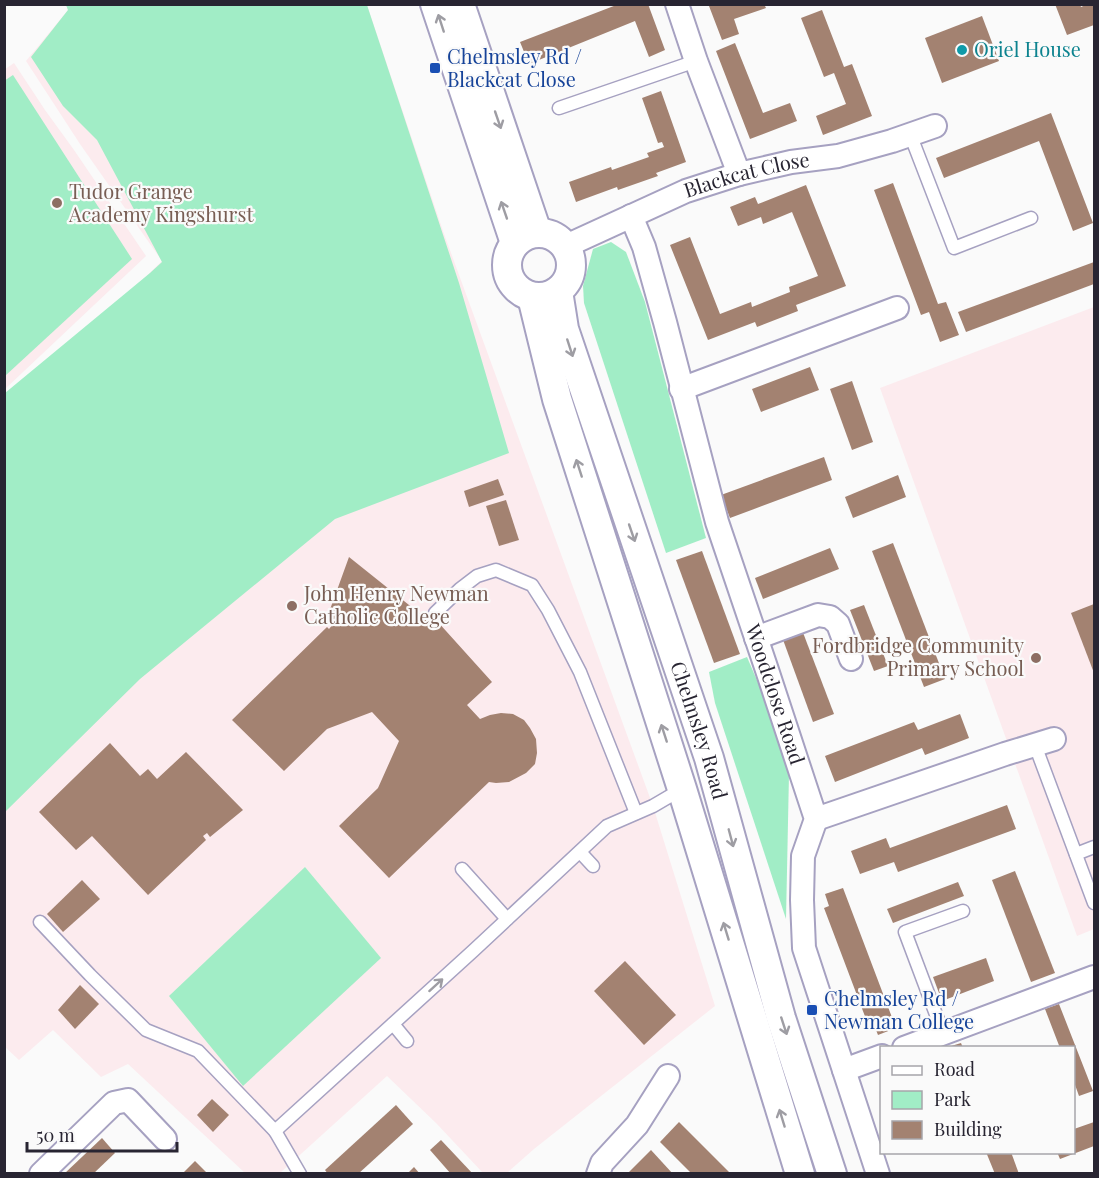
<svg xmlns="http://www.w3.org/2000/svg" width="1099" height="1178" viewBox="0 0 1099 1178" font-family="'Playfair Display',serif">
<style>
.education{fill:#fcebee}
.green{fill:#a1edc6}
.building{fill:#a38271}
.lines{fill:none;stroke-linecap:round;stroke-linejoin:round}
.service-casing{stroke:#a6a1c1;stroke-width:15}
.minor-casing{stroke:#a6a1c1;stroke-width:26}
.tertiary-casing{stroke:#a6a1c1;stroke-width:32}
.service{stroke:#fff;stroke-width:12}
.minor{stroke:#fff;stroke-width:22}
.tertiary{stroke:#fff;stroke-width:28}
.oneway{stroke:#9e9da3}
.culture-dot{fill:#0f9aa8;stroke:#fafafa;stroke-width:2}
.transit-dot{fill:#1a4fb4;stroke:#fafafa;stroke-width:2}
.education-dot{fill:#8d6e63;stroke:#fafafa;stroke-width:2}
.labels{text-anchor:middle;stroke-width:4.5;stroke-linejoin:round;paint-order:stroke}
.culture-label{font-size:20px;fill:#0d838f;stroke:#fafafa;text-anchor:start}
.transit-label{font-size:20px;fill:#164399;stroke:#fafafa;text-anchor:start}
.street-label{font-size:20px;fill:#282532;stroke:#fafafa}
.education-label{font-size:20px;fill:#785e54;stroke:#fafafa;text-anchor:start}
</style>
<rect width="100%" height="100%" fill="#fafafa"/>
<g class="education">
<polygon points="66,5 367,5 443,231 653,806 715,1006 534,1149 507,1173 483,1173 436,1123 387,1076 280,1173 245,1173 128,1064 101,1077 53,1030 19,1060 5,1047 5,406 70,350 162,261 80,144 26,61 68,10"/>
<polygon points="14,63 45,110 74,150 146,256 5,389 4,70"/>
<polygon points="1094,307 1094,929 1077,936 880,388"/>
</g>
<g class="green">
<polygon points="66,5 367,5 459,283 509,453 335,519 140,679 5,812 5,393 150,273 162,262 97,140 63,106 31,57 68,10"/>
<polygon points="13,75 132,259 5,376 4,81"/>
<polygon points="611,242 626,252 645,302 706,538 666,553 584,303 583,286 593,249"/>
<polygon points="747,657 776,725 789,774 786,919 715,703 709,672"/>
<polygon points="305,867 381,958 243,1086 169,996"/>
</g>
<g class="building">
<polygon points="619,4 648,4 665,50 649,57 635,21 529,64 520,42"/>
<polygon points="714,4 764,4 766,8 734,19 739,34 722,40 709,6"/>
<polygon points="1055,4 1080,4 1081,7 1088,4 1094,4 1094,25 1067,35"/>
<polygon points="822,10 844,67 852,64 872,116 823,135 816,116 846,104 834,73 824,77 801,18"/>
<polygon points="982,16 999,61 942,83 925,38"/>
<polygon points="735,43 763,113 790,103 797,121 750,139 716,51"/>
<polygon points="661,91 686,162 656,173 658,176 618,190 617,187 576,202 569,182 611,167 612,170 649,157 647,153 664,147 662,142 658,143 642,98"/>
<polygon points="1051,113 1093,223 1073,231 1039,141 944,178 936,158"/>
<polygon points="893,183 938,304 946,302 959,335 940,342 929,312 921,315 874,190"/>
<polygon points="806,185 846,286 796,305 798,311 757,327 755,322 708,340 670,245 690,237 720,314 751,302 752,307 790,292 789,287 818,276 792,212 763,224 761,217 738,226 730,207 755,197 758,204"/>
<polygon points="1094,262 1094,284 966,332 958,312"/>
<polygon points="810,367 819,390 761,412 752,389"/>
<polygon points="852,381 873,442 852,450 830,389"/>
<polygon points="824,457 832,480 730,518 721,495"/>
<polygon points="898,475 906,497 853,518 845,497"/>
<polygon points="498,479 504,495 469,507 464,491"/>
<polygon points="506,500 519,540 499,546 486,506"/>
<polygon points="893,543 945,679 924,687 872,551"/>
<polygon points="830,548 839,569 763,599 755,578"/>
<polygon points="702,551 740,654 714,663 676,560"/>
<polygon points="349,557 434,625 437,621 492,682 467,705 480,719 490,715 501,713 513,714 524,720 530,728 536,739 537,753 535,764 526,773 509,782 496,783 489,782 389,878 339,826 378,788 399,741 372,712 327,729 284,771 232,720 327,627 329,629 335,622 328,615"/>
<polygon points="1094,604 1094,673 1071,613"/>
<polygon points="864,605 888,666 874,671 850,610"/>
<polygon points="802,630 834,714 813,722 782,637"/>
<polygon points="960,714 969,738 925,755 922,748 835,782 825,756 914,722 918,730"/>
<polygon points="110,743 140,776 148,769 157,779 186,752 243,810 210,837 207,833 203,836 206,840 148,895 92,836 76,850 39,812"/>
<polygon points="1007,805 1016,829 898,872 894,862 860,874 851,851 886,838 890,848"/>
<polygon points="1015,871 1055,973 1031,982 992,880"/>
<polygon points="82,880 100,899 63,932 47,914"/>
<polygon points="958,882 964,896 893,923 887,909"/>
<polygon points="843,888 896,1028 878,1035 874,1025 869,1027 824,908 829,906 825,894"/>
<polygon points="986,958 994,981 942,1001 933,977"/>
<polygon points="625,961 676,1015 644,1045 594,991"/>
<polygon points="80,985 99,1004 75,1029 58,1010"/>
<polygon points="1059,1004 1093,1091 1079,1096 1074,1082 1074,1048 1060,1048 1045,1009"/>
<polygon points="961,1043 963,1048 948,1048 948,1047"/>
<polygon points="212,1099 229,1115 213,1132 197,1115"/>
<polygon points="396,1105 413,1124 358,1174 328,1174 325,1170"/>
<polygon points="679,1122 731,1174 692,1174 660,1142"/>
<polygon points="1094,1122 1094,1146 1060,1159 1057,1152 1074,1152 1074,1129"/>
<polygon points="102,1138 115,1153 93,1174 64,1174"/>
<polygon points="441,1140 473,1174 451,1174 430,1150"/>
<polygon points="651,1150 673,1174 627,1174"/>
<polygon points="986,1152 1011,1152 1019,1174 995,1174"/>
<polygon points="195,1161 208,1174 182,1174"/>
<polygon points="414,1167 420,1174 407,1174"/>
</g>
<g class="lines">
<g class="service-casing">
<g id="service">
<polyline points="559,108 696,61"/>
<polyline points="910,134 954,248 1031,218"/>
<polyline points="435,613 460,589 477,576 496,570 532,585 548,610 580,672 636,813"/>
<polyline points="1035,745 1094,903"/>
<polyline points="580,852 593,866"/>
<polyline points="1076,854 1094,847"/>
<polyline points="462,869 507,919"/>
<polyline points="40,922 90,975 146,1030 198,1051 275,1131 473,951 607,826 653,806 682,789"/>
<polyline points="393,1024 407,1041"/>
<polyline points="943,1033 905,932 963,911"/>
<polyline points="275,1131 300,1174"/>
</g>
</g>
<g class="minor-casing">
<g id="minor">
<polyline points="677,4 696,61 739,174"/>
<path id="s1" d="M631,216L644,247L665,322L717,522L767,670L816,819L803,856L802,900L804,948L878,1174"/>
<path id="s2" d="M566,246L686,191L739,174L791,162L838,156L892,141L935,126"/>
<polyline points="681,389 897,308"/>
<polyline points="756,638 818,615 830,617 838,624 851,659"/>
<polyline points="816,819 1005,754 1054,739"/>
<polyline points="904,1048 1094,977"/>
<polyline points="844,1070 882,1056"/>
<polyline points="41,1174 114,1103 128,1100 165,1139"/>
<polyline points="598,1174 602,1163 637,1125 668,1076"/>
</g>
</g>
<g class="tertiary-casing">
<g id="tertiary">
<polyline points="435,4 515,243"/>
<polyline points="460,4 537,232"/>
<circle cx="539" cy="265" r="32"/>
<path id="s3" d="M558,291L564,329L709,758L781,1018L832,1174"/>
<polyline points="532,297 557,399 682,789 800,1174"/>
</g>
</g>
<use href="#service" class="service"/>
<use href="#minor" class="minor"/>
<use href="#tertiary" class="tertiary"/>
</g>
<defs><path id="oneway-shaft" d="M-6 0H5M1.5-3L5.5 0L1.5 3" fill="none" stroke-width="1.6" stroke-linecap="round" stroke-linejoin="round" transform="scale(1.5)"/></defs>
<g class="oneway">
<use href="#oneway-shaft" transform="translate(441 23) rotate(-108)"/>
<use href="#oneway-shaft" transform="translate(498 120) rotate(71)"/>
<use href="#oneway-shaft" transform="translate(504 210) rotate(-109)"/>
<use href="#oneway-shaft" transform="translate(570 348) rotate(72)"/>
<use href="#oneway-shaft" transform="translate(579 468) rotate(-108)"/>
<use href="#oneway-shaft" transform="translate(632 533) rotate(71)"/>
<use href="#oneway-shaft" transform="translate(664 733) rotate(-108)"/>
<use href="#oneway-shaft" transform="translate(731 838) rotate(75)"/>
<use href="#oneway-shaft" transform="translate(726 931) rotate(-107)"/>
<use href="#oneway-shaft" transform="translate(436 985) rotate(-42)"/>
<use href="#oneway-shaft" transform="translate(784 1026) rotate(72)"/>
<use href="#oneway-shaft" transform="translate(782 1118) rotate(-107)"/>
</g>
<circle class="culture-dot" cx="962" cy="50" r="6"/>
<g class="transit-dot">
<rect x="429" y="62" width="12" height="12" rx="3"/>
<rect x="806" y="1004" width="12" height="12" rx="3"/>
</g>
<g class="education-dot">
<circle cx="57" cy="203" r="6"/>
<circle cx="292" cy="606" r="6"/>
<circle cx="1036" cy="658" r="6"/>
</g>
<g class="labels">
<g class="culture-label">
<text x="974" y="57">Oriel House</text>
</g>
<g class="transit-label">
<text x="447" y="64">Chelmsley Rd /<tspan x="447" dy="23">Blackcat Close</tspan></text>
<text x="824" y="1006">Chelmsley Rd /<tspan x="824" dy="23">Newman College</tspan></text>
</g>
<g class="street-label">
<text dy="7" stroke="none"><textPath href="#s2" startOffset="195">Blackcat Close</textPath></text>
<text dy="7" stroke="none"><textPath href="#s1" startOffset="500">Woodclose Road</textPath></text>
<text dy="7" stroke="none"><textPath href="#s3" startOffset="462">Chelmsley Road</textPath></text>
</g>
<g class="education-label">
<text x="69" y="199">Tudor Grange<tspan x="69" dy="23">Academy Kingshurst</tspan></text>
<text x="304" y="601">John Henry Newman<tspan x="304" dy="23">Catholic College</tspan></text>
<text x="1024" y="653" text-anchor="end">Fordbridge Community<tspan x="1024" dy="23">Primary School</tspan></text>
</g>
</g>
<rect width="1099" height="1178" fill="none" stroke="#282532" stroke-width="12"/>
<rect x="880" y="1046" width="195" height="108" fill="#fafafa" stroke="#a6a5aa" stroke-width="1.5"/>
<rect x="892" y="1066" width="30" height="9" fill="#ffffff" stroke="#a6a5aa" stroke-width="1.5"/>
<text x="934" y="1076" font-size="18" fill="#282532">Road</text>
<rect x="892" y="1091" width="30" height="18" fill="#a1edc6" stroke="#a6a5aa" stroke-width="1.5"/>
<text x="934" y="1106" font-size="18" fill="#282532">Park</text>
<rect x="892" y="1121" width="30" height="18" fill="#a38271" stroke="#a6a5aa" stroke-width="1.5"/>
<text x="934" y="1136" font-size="18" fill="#282532">Building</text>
<path d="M27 1142v9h150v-9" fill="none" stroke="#282532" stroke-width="3"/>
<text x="36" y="1142" font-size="18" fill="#282532" stroke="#fafafa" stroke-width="4.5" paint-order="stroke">50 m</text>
</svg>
